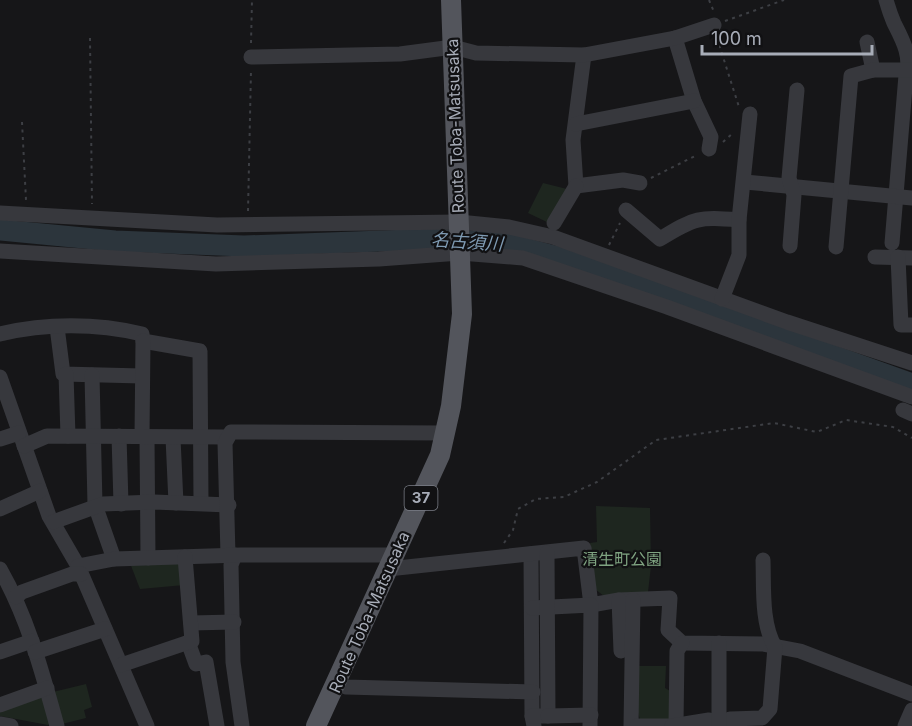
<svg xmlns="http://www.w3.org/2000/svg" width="912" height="726" viewBox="0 0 912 726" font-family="Inter,'Noto Sans JP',sans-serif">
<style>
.green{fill:#1e261f}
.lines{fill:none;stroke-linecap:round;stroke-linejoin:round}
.river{stroke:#2c353c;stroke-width:21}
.path{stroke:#3d3f44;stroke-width:2;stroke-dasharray:3 4.5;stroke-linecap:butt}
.minor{stroke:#37383d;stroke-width:15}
.major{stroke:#53555c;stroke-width:20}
.labels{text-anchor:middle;stroke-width:4.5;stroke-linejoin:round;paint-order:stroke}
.shield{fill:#111113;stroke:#7b7e86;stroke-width:1.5}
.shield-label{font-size:15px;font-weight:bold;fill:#a8adb8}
.street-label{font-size:16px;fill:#a8adb8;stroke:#111113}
.park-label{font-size:16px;fill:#7fa381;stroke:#111113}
.water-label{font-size:18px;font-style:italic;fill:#7f9bb3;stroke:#111113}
</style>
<rect width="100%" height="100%" fill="#161618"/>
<g class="green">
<polygon points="543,183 567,189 549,223 528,213"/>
<polygon points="596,506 650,508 651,566 648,592 604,596 595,589 590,543 597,542"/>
<polygon points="184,560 184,585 140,589 130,563"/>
<polygon points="638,666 666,666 665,688 670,691 670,720 641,722 638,713"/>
<polygon points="86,684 92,707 84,710 86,718 62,724 53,692"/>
<polygon points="43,696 51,723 48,725 0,716 0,710"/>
</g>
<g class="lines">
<polyline class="river" points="0,230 115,241 244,246 436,239 505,243 565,259 912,384"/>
<g class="path">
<polyline points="709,0 714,12"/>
<polyline points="725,21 784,0"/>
<polyline points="90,38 92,204"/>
<polyline points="717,38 739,107"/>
<polyline points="251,43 252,0"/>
<polyline points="22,122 26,200"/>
<polyline points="723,142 734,132"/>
<polyline points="651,178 697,155"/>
<polyline points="248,211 251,70"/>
<polyline points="609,245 620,223"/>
<polyline points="504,543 513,530 518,509 536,499 564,497 597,482 656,440 774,423 817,432 846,420 893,427 912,438"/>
</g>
<g class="minor">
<path d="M886,0C888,7 891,16 894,23C902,39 912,56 906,75L892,243"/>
<polyline points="675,38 694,101 711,137 709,149"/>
<polyline points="867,42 873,70"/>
<polyline points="584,55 573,140 576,186 623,180 640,183"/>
<polyline points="251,57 400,54 453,47 476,53 584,55 675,38 714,25"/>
<polyline points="576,124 694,101"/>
<polyline points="745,182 912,198"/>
<path d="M626,210L660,239C695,217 699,217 739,220"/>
<polyline points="0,213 217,225 459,222 509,227 553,237 787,322 912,363"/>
<polyline points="554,223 576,186"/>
<polyline points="790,246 794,195 789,178 797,90"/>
<polyline points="836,247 851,76 873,70 912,70"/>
<polyline points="0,251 216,264 379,259 460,253 523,258 667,307 912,397"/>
<polyline points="875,257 912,258"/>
<polyline points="898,257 901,325 912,325"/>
<polyline points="722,299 739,255 739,220 750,114"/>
<polyline points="57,327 63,374 142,376"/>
<path d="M0,334C45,323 97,323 142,334L143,341L200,351L201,503"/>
<polyline points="66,374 68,436"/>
<polyline points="92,375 95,505 114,559"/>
<polyline points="0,377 49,516 78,566 147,726"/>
<polyline points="903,410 912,414"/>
<polyline points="119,436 121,504"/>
<polyline points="142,436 143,341"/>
<polyline points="147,437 148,558"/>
<polyline points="173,438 176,503"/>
<polyline points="0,439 19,433"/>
<polyline points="24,446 47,436 228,437"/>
<polyline points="0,509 40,491"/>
<polyline points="53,522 103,504 154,502 229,505"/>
<polyline points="531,554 532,716 534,726"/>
<polyline points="228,555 225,443 231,432 445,433"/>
<polyline points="235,555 231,565 233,662 242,726"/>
<polyline points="78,566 114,559 241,555 394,555"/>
<path d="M0,569C28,618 42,672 57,726"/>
<polyline points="388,569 584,548 591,605 619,600 670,598 668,630 682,643 763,644 800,651 912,694"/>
<polyline points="16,597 22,592 72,574 81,574"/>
<polyline points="619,600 621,651"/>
<polyline points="532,608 591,605 590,726"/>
<polyline points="191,623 234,622"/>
<polyline points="188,642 196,664 206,662 217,726"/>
<polyline points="0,652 32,641"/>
<polyline points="35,652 105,629"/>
<polyline points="121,665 192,641 185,557"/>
<polyline points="337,682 346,687 533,692"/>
<polyline points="0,705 47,688"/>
<polyline points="532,716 548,716 547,553"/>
<polyline points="548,716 591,715"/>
<polyline points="0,724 11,726"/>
<polyline points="676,724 677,651 682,643"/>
<polyline points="631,726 633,600"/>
<polyline points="637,726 671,726"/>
<path d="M672,726L709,720L719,723L730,719L762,718L770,709L775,647C761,623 764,587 763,560"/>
<polyline points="719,726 719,643"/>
<polyline points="905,726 912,710"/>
</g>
<polyline class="major" points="316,726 440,455 451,406 462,314 451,0"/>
</g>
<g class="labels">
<rect class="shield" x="404.5" y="486" width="33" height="24" rx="4.5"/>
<g class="shield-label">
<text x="421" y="503">37</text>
</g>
<g class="street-label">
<text transform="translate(455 126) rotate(-92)" y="6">Route Toba-Matsusaka</text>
<text transform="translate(369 612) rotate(-66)" y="6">Route Toba-Matsusaka</text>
</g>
<g class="park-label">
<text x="622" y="565">清生町公園</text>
</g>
<g class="water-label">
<text transform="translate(467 242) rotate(4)" y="6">名古須川</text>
</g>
</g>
<path d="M702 45v9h170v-9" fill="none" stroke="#a8adb8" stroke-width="3"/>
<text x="711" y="45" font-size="18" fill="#a8adb8" stroke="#111113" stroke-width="4.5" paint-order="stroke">100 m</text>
</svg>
